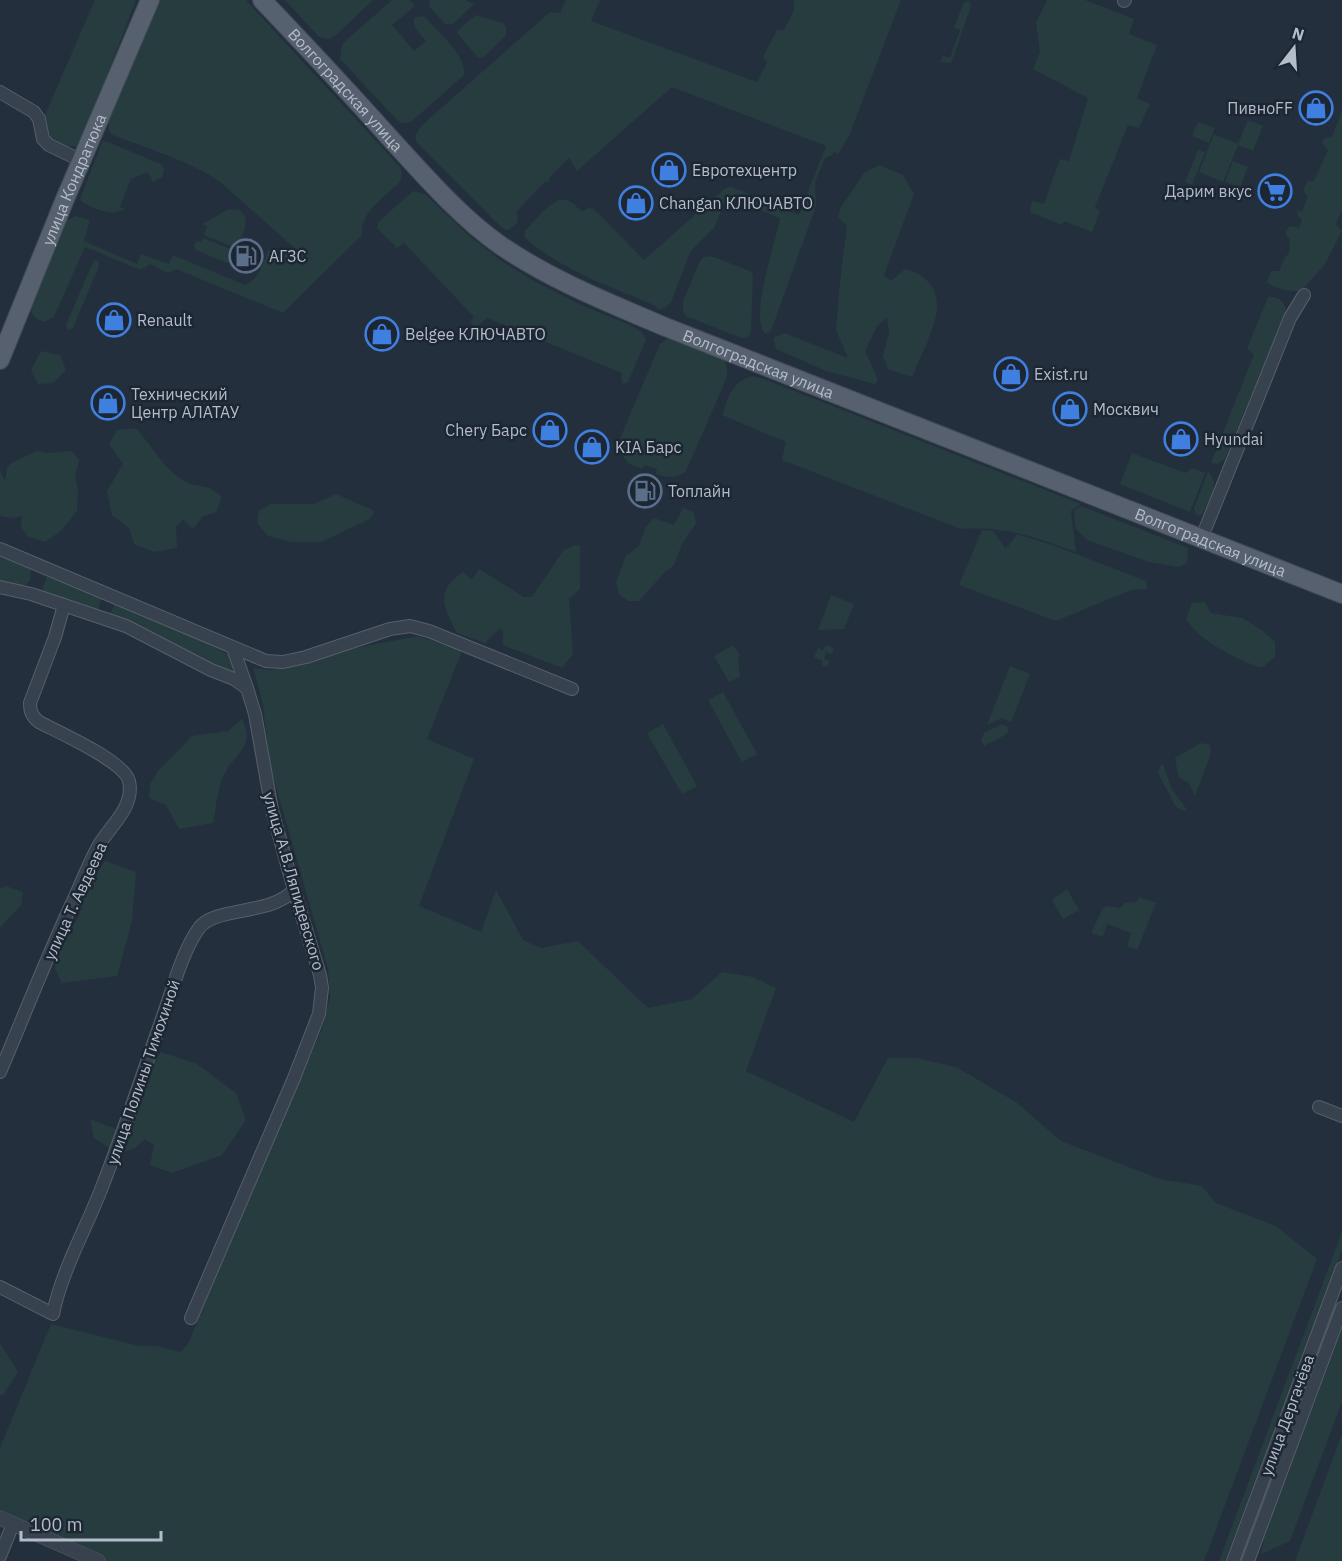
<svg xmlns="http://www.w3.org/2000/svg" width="1342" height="1561" viewBox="0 0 1342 1561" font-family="'IBM Plex Sans',sans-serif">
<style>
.green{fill:#263c3f}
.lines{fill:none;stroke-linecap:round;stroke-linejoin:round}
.minor-casing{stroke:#565f6c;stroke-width:14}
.tertiary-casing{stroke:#565f6c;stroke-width:15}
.primary-casing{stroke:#414a57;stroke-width:20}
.minor{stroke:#38414e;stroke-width:12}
.tertiary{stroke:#38414e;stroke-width:14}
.primary{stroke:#56606e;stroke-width:18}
.labels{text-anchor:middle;stroke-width:5;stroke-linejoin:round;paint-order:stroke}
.street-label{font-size:16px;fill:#b4bcc9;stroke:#1d2633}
.poi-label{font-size:16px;fill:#b4bcc9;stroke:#1d2633;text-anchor:start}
</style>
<rect width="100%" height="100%" fill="#242f3e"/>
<g class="green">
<path d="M95,0H136L80,146C60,149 43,136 45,115Z"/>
<path d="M161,0H246L400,167L402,174L400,182C386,196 359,213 362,235L283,313L176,269L168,273L150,264L140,270L85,247L54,317L44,322C35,319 32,316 30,307L64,221L76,216L90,220L84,241L137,264L141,254L169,264L173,255L245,285C259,280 263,263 268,251L275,248L287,253L292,258L299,252L219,181C187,160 149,149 113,135L109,131L108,121Z"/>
<polygon points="285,0 373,0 336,35 329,39 319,37"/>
<path d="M392,0H410L415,6L392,25L414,51L426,41C420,33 411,27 415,17L424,16C437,31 467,55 464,75L411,122L400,123L340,59L342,44Z"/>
<polygon points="430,0 465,0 474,4 453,24 445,24 429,6"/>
<path d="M566,0H600L591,21L757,82L767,63L763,57L777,30H784L794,10V0H901L849,136L838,154L834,152L832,155L825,158L815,182L816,206L771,331L765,334C749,316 776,242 780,218L727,197L714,228L691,251L671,302L665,308L658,310L656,306C612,287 560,270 524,237L525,231C534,222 553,196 566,200C572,201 577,208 582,211L589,208L594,209L644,260L723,190L730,186L799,215L826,146L672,87L577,171L569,158L549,178L550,181L545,182L516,212L518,217L517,223L509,230L503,229L416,142V134L421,126L550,12L560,13Z"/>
<polygon points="1047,0 1085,0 1134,19 1129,34 1157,45 1137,98 1150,104 1139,128 1128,125 1095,207 1100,211 1092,232 1064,221 1062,225 1030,212 1032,201 1044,204 1060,159 1069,161 1088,98 1033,69 1040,52 1036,23"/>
<polygon points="969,1 971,6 951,63 940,62 943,56 950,58 960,30 954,27 964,3"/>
<polygon points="476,15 503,23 506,27 506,35 484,57 478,58 458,34 458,30"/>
<path d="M1342,111V210L1336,224L1342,231L1325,264L1302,290C1294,293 1273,289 1267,282L1271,271H1279L1285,257L1289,253L1290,240L1286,236V231L1290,226L1299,228L1302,219L1298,216L1297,210L1302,212L1308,197L1303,190L1308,181H1314L1328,150L1322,143L1325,138L1332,137Z"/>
<polygon points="1248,120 1263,126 1253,151 1238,145 1223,182 1199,172 1214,134 1238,144"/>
<polygon points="1198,122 1215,128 1209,143 1192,136"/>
<path d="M103,140L161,164L164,169L162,177L153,182L148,172L131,179L120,207L125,209C110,217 97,209 83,203L80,199Z"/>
<polygon points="1198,150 1205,152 1192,185 1185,182"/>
<polygon points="1233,161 1248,167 1240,188 1225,182"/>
<path d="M879,165L903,175L914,194L884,275L891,281L905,269C922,272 937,286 937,305C938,323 919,360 912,377L888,369L883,356L889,333L887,317L877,326L865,351L878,380L875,384L826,371L776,349L773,338L784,333L848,358L836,330L840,281L847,226L838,217L841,207L864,173Z"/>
<polygon points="413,191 425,194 468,235 500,260 536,282 579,304 630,325 642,332 646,340 628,382 623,384 621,379 622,373 487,318 476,328 470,322 474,317 404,243 397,248 377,228 378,222"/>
<path d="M229,209L239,210C253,220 242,235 236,248L204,235L207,226L202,224Z"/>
<polygon points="203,238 235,251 232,260 227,263 196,250 194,246 196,241 201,242"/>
<polygon points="711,256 750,271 753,275 751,333 748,337 741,338 686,316 683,311 683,301 700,261 704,257"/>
<polygon points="94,260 98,261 99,266 73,328 68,330 66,325"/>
<path d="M1268,297C1278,296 1284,301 1286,310L1225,459L1218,464L1211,463L1254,354L1247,349Z"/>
<path d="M668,338L722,358C729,366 728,375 724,384L686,471C676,479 668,478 656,474L657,469L644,465L642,469L628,463L619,450L621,436L660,344Z"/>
<polygon points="41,351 60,355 66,370 53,383 38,384 31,370"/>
<path d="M752,376L764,379L1081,504L1071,511L1076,552C1034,537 1007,526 961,529L782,460L786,442L722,415C729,397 731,382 752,376Z"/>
<path d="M136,428C152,446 163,468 184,481C199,490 206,481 222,497L216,512L202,517L193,529L183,519L176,526L177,548L154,552L134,544L129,528L112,515L107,491L123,464L109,444L117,430Z"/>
<polygon points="37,451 48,453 72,451 79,460 75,476 78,489 77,511 61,531 45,542 27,536 21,527 22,516 13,518 0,516 0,471 5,481 7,468 11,463"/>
<polygon points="1132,453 1185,473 1192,468 1205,473 1190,512 1120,484"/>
<path d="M1208,472C1221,483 1209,500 1203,513L1200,516L1196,515L1194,508Z"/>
<polygon points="336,494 375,511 370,519 321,542 292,542 268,536 257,523 259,510 271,504 314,504"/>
<polygon points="1081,506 1188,548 1187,563 1179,567 1149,562 1087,540 1075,528 1074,510"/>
<polygon points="683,508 694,512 696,523 682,544 674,565 664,573 639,601 628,601 619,594 616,582 626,556 639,546 646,527 654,518 674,525"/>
<polygon points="982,530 993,531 1006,549 1017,534 1058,547 1146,581 1147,589 1131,590 1056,621 959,585"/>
<path d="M574,545L580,546V589L569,599L573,654L562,668L503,645V631L500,628L485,643L457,633C444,608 434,591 463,572L472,580L479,569L524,597H532L563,551Z"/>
<polygon points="0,555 18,561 31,569 30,580 26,585 19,586 0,582"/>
<polygon points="47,576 102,597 98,610 41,593"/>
<polygon points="831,595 854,604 844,629 818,630"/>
<path d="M1205,602L1211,613L1242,618L1262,630L1275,642V657L1262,668C1239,661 1198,640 1186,619L1192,603Z"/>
<polygon points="115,604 205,642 229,655 238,678 109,616"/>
<polygon points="418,636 462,651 427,739 474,759 419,906 481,932 496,890 523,940 541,948 578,941 648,1008 692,999 722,972 753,977 776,988 746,1071 854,1122 888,1058 916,1058 956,1067 1016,1102 1061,1141 1160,1179 1202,1186 1216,1203 1276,1226 1317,1259 1204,1561 106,1561 0,1513 0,1448 51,1324 139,1346 156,1346 181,1352 189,1342 245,1205 322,1029 330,998 328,969 269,762 263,704 253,668 271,670 351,649"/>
<polygon points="733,645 740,656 738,659 740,677 729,682 714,656"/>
<polygon points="826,645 834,648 832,654 826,652 824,659 829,661 827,667 822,665 823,661 814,657 818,648 823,650"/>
<polygon points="1010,666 1030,674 1011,722 1002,718 987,725"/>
<polygon points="723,692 757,754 742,762 708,700"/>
<path d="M242,719C257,747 233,754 223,777C217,790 216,809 213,823L179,829L166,805L149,798L150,784L158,771L192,736L228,731Z"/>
<polygon points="663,724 697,786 682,794 647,733"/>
<polygon points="1002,724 1009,728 1007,734 984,746 981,741 984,733"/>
<polygon points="1201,743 1210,745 1211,753 1195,796 1189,783 1181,779 1178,775 1175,758"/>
<polygon points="1163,764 1171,788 1187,810 1184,811 1176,807 1158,773 1161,765"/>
<polygon points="105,861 136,872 132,921 117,976 62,983 55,969 56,950 78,918 87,889"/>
<polygon points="6,886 23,892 21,905 0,928 0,889"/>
<polygon points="1067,889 1079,910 1063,919 1052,900"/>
<polygon points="1139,897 1156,903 1137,950 1127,946 1131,933 1107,924 1103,937 1091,933 1103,908 1108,906 1120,908 1125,903 1136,902"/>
<polygon points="161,1052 197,1064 236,1093 246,1120 222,1155 172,1173 150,1165 154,1145 145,1139 135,1148 119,1154 94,1138 90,1119 126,1133 153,1065"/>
<polygon points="1342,1232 1342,1250 1225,1561 1219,1561"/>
<polygon points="1342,1328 1342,1402 1290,1541 1261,1554 1264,1539"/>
<polygon points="0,1343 18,1372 3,1395 0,1395"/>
<polygon points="1342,1434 1342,1561 1295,1561"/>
</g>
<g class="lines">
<g class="minor-casing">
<g id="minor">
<polyline points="1124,1 1125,0"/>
<polyline points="0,92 34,112 39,119 43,139 49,145 82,161"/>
<polyline points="1206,527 1290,318 1304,295"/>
<polyline points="0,549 266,661 283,662 306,657 390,629 410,626 429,631 572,689"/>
<polyline points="0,587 31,594 126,626 211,670 234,679 247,688 255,714 272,810 294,890 320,975 322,988 319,1014 294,1078 191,1318"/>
<polyline points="233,648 247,688"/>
<path d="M0,1072C25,1014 47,956 74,899C82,881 89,863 99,845C110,826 135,807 129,781C124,761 58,732 39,722C32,716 30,712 30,703L55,637L64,605"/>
<polyline points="1319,1107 1342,1116"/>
<path d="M0,1287L53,1314C62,1270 86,1229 102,1187C124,1131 143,1073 163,1016C173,988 182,952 199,928C216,906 270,916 294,890"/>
<polyline points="0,1556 13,1524"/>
<polyline points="1233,1561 1342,1268"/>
<polyline points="1248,1561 1342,1308"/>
</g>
</g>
<g class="tertiary-casing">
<polyline id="tertiary" points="0,1518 98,1561"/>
</g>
<g class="primary-casing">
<g id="primary">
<path id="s1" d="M262,0C305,45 348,91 389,137C423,174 459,216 500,245C551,280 607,302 663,326L1342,594"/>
<path id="s2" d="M0,360L65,199L150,0"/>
</g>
</g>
<use href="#minor" class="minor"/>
<use href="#tertiary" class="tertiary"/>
<use href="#primary" class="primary"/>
</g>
<defs>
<g id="shop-ring" transform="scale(1.725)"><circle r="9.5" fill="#1d2633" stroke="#3f7fe0" stroke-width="1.5"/><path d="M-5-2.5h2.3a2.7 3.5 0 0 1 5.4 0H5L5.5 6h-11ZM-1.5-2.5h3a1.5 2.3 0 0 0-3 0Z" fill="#3f7fe0"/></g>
<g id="supermarket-ring" transform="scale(1.725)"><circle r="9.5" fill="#1d2633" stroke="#3f7fe0" stroke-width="1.5"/><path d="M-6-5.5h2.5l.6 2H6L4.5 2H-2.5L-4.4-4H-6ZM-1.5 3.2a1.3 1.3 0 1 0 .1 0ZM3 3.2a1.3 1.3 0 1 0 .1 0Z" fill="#3f7fe0"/></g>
<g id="fuel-ring" transform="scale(1.725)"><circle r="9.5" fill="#1d2633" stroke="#5c6f8a" stroke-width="1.5"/><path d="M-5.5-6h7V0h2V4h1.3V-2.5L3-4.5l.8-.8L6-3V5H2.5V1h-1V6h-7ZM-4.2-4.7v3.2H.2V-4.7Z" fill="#5c6f8a"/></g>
</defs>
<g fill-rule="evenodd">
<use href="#shop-ring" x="1316" y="108"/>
<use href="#shop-ring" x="669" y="170"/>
<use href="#supermarket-ring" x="1275" y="191"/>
<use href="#shop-ring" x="636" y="203"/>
<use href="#fuel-ring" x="246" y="256"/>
<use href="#shop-ring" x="114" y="320"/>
<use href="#shop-ring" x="382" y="334"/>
<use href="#shop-ring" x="1011" y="374"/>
<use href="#shop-ring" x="108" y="403"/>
<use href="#shop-ring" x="1070" y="409"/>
<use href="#shop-ring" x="550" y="430"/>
<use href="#shop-ring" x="1181" y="439"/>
<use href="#shop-ring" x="592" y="447"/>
<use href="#fuel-ring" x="645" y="491"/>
</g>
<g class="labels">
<g class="street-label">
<text dy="6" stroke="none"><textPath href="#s1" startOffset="123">Волгоградская улица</textPath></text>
<text dy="6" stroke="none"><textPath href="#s2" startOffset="195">улица Кондратюка</textPath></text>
<text dy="6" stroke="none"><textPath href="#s1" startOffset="627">Волгоградская улица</textPath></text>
<text dy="6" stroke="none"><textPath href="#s1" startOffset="1113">Волгоградская улица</textPath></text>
<text transform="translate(294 881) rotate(74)" y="6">улица А.В.Ляпидевского</text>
<text transform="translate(75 901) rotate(-65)" y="6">улица Т. Авдеева</text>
<text transform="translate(143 1072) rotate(-71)" y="6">улица Полины Тимохиной</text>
<text transform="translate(1287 1415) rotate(-70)" y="6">улица Дергачёва</text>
</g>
<g class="poi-label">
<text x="1293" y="114" text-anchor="end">ПивноFF</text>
<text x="692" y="176">Евротехцентр</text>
<text x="1252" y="197" text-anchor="end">Дарим вкус</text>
<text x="659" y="209">Changan КЛЮЧАВТО</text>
<text x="269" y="262">АГЗС</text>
<text x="137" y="326">Renault</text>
<text x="405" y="340">Belgee КЛЮЧАВТО</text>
<text x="1034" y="380">Exist.ru</text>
<text x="131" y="400">Технический<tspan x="131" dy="18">Центр АЛАТАУ</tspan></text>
<text x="1093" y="415">Москвич</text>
<text x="527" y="436" text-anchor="end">Chery Барс</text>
<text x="1204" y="445">Hyundai</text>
<text x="615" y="453">KIA Барс</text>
<text x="668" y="497">Топлайн</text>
</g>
</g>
<g transform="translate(1294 48) rotate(17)" stroke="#1d2633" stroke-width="4.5" paint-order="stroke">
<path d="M0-4.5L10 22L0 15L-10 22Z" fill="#b4bcc9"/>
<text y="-9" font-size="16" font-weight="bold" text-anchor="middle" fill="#b4bcc9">N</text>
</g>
<path d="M21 1531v9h140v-9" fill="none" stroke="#b4bcc9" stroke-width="3"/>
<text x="30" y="1531" font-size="18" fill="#b4bcc9" stroke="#1d2633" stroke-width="4.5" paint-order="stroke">100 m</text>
</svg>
